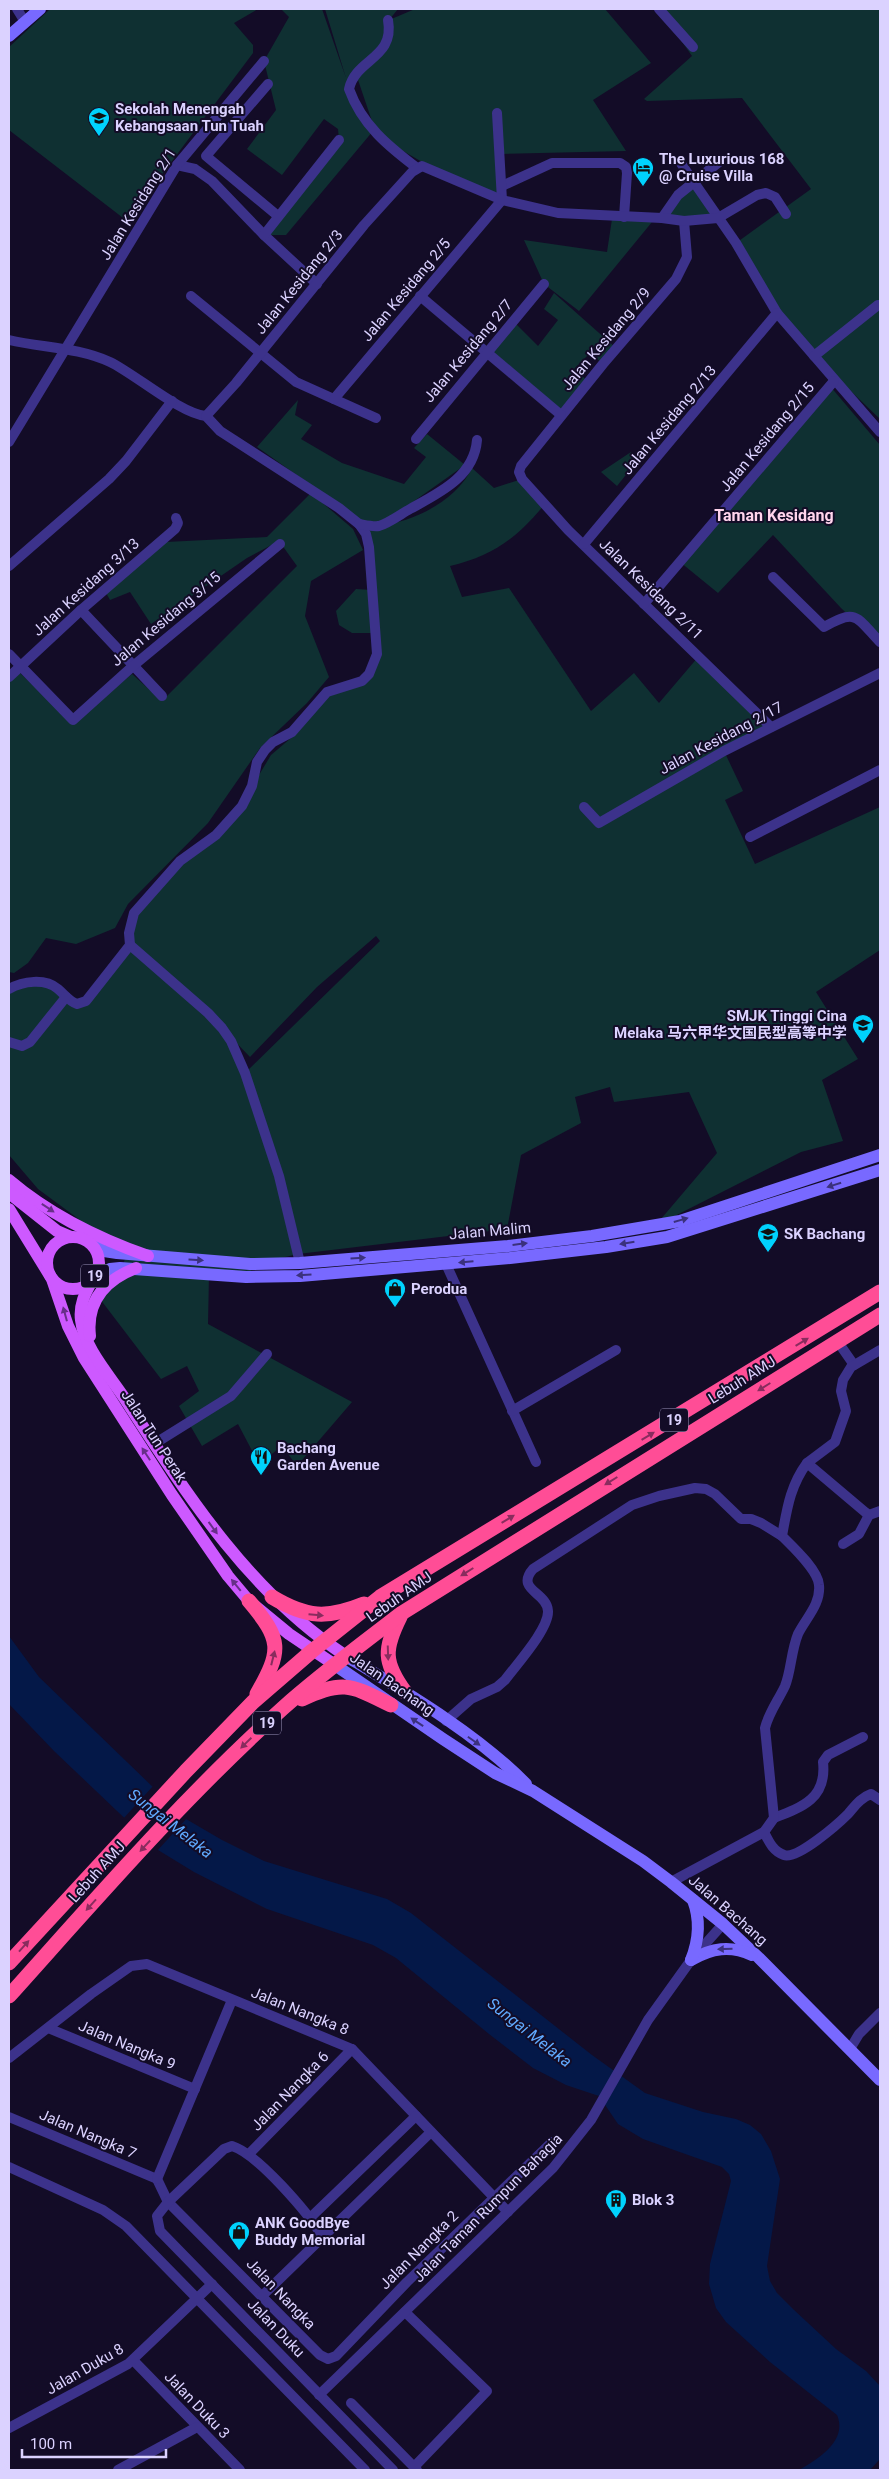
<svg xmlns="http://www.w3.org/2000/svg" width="889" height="2479" viewBox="0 0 889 2479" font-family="Roboto,'Noto Sans SC',sans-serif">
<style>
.green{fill:#0f3032;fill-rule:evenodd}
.water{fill:#041848}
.pier{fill:#130c27}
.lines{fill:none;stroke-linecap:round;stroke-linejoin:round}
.street{stroke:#3c328b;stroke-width:10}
.secondary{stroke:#7869ff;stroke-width:12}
.primary{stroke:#cd59ff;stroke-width:12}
.highway{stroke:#ff4d96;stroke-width:15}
.oneway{fill:#3b317d}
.oneway2{fill:#672f88}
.oneway3{fill:#892c5e}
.labels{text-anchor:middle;stroke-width:4;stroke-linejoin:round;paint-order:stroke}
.shield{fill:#130c27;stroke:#9f97be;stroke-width:1}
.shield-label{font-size:14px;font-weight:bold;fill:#dbd2ff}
.poi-label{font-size:15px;font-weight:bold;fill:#dbd2ff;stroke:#130c27;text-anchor:start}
.street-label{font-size:15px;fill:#dbd2ff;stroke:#130c27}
.neighbourhood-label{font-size:16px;font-weight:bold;fill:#ffd4ec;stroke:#130c27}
.water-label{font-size:16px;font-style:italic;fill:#60aaff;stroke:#130c27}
</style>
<rect width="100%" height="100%" fill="#130c27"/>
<g class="green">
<polygon points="50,9 258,9 234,23 253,45 253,53 127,221 9,130 9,47"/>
<polygon points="281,9 322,9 346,78 325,9 398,9 389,20 415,9 605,9 651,63 593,100 626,151 500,154 502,200 443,174 377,136 356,74 347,82 373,131 286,235 264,235 339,140 338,129 324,119 282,175 247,149 276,110 264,61 289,17"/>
<polygon points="659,9 880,9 880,419 814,356 777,313 736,243 811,189 742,98 647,101 644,99 692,56"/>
<polygon points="695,182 718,217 662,218"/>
<polygon points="612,219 652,222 579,311 544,284 524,240 607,252"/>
<polygon points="554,293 616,348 603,364 590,353 574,369 589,382 561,415 487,353 513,321 538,346 558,320 544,309"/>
<polygon points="830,386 880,445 880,645 841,608 773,535 718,593 680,562"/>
<path d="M298,400L295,415L312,425L301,439L342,463L404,484L426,457L414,448L427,434L465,465L379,526C415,521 456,501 472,468L494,488L522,479L545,504C517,538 493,556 450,566L462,597L509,588L591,711L634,673L659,703L699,656L771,726L724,751L743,791L725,800L755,864L880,807V950L816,992L858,1059L822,1080L843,1141L801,1152L655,1226L717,1153L689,1092L614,1102L610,1087L575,1097L581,1123L521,1155L507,1229L298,1254L256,1264L246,1277L209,1275L208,1324L352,1402L297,1466L282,1446L259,1464L238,1424L202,1446L179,1406L199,1391L187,1366L161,1379L97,1295L121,1274L126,1254L38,1189L9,1155V992L14,986L49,985L66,997L86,1000L130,945L134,913L180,861L216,835L259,775L271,755L298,732L334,689L369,674L375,633H352L339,625L336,611L356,589L372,590L366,524L257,447ZM376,936L380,941L246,1072L224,1030L250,1057L317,987Z"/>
<polygon points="631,452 637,461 617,486 601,472"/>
<polygon points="311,493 353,529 363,550 311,581 305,616 329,677 307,703 260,748 208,823 128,904 115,928 76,944 46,938 28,963 14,973 9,972 9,682 19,672 72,723 132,674 162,701 297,566 279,541 247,558 151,624 130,592 110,600 105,591 166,542 267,537"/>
</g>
<path class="water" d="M9,1636L39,1677L186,1819L222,1840L264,1861L387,1899L411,1913L592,2055L645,2093L703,2112L736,2119L750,2125L761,2134L771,2151L780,2179L767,2266L770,2281L777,2293L793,2309L836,2349L866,2371L880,2386V2459L870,2470H799C818,2459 848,2441 837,2415L770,2362L726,2322L716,2308L709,2284L710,2264L731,2181L729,2174L722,2167L643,2139L618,2124L599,2096L566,2085L533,2068L489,2034L396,1958L373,1945L267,1909L194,1872L158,1850L54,1751L9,1704Z"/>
<polygon class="pier" points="154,1785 188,1817 157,1851 122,1820"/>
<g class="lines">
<g class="street">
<polyline points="17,9 25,22"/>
<polyline points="659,9 693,47"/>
<path d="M388,20C395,59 356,58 349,89C362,125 388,146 417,168"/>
<polyline points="268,84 206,156 278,216"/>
<polyline points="680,162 736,243 777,313 880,432"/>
<polyline points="177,165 195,169 212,181 264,235 317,284"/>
<polyline points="502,186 552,163 620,163 626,167 627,173 624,217"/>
<polyline points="662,218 678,195 719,162"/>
<polyline points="684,221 687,257 676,279 603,364 521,466 519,472 522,479 568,530 771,727"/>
<polyline points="264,235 339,140"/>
<polyline points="191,296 296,382 376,418"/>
<polyline points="420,296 561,415"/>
<path d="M9,340C43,348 77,347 110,362C135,374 181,414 206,416L220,431L339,508L359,524L366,534L369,547L377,654L369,674L362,681L327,692L292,732L273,742L265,750L257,762L252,786L242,806L216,835L180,861L134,913L129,933L130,945L86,1001L77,1004C70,1002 65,995 58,989C45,978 23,981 9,989"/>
<polyline points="814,356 878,305"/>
<polyline points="334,399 502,200 497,113"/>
<polyline points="206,416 236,383 364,225 412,172 422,166 502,200 558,213 662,218 684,221 718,218 757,195 766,193 775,197 786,214"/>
<polyline points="416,439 544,284"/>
<polyline points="9,442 177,165 264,61"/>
<path d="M359,524C365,525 373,527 379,526C389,523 401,514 410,509C439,493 474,477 477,440"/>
<polyline points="584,544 777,313"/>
<polyline points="9,566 109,479 126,461 172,401"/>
<path d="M773,577L824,627C857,608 856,617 880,642"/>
<polyline points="644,604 834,381"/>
<polyline points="81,610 162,696"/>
<polyline points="9,654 73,720 133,666 280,544"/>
<polyline points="9,677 81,610 175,529 178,523 176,518"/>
<polyline points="584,807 599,823 724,751 880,673"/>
<polyline points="750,837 880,770"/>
<polyline points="130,945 208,1013 222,1028 231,1041 245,1073 279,1176 300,1263"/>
<polyline points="9,1042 22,1046 30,1042 66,997"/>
<polyline points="446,1264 536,1462"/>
<polyline points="838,1342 854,1365"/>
<polyline points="512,1411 616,1350"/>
<polyline points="154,1444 231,1396 267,1354"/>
<polyline points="807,1463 835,1442 846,1411 841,1391 843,1380 851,1367 880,1350"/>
<polyline points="843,1544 859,1534 869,1515"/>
<path d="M446,1721L471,1699L497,1687L505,1680C516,1665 549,1629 548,1611C547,1592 515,1590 533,1569L632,1505L659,1496L695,1488L706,1489L715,1494L741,1519H751L761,1523L782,1536"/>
<path d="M774,1818C803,1807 827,1798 823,1762L828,1755L863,1737"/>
<path d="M764,1832C769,1842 773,1851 784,1855C797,1860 838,1824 848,1814C855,1806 860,1798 871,1794L880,1800"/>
<path d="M671,1882L764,1832L774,1818L765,1728C769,1712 778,1701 785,1686C791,1672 791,1651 798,1634C806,1618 821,1604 819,1585C818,1570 793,1547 782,1536C787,1509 790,1486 807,1463L865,1512L869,1515L880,1511"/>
<polyline points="48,2028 195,2089"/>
<polyline points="850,2049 859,2034 880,2013"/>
<polyline points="9,2058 91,1994 131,1966 147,1964 352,2049 508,2212"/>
<polyline points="9,2117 157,2179"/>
<polyline points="249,2154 352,2049"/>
<polyline points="9,2167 103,2210 126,2226 365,2470"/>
<polyline points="157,2179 168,2202 320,2355 328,2359 336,2356 407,2282 552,2142"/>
<polyline points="157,2179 232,2000"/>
<polyline points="311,2217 416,2116"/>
<path d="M323,2237C308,2213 258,2154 232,2146L224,2149L168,2202L157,2216L160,2231L393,2470"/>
<polyline points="262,2296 431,2132"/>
<polyline points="405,2312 487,2391 414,2467"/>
<polyline points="133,2360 240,2470"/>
<polyline points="319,2395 553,2168 591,2120 648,2020 691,1960 723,1924"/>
<polyline points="351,2403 417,2470"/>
<polyline points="9,2428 128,2364 212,2284"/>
<polyline points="118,2470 197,2427"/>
</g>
<g class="secondary">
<polyline points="9,36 40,9"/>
<polyline points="93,1245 104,1251 117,1253 250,1264 300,1263 508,1246 592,1236 680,1221 880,1155"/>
<polyline points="96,1276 110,1269 120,1268 246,1277 300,1276 510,1258 606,1247 667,1237 880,1170"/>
<path d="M346,1656C407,1693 477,1734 526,1784"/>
<polyline points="335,1665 443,1739 495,1773 533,1791 643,1861 671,1882 723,1924 759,1958 880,2080"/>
<path d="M691,1960C712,1948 730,1945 752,1955"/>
<path d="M691,1960C699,1940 701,1921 693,1900"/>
</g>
<g class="primary">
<path d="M9,1180C50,1215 97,1238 148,1256"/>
<polyline points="9,1193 57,1231 71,1237"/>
<polyline points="9,1209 52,1279 68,1326 84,1358 172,1495 228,1576 249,1601 289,1634 335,1665"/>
<circle cx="73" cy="1263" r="26"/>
<path d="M92,1281C85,1293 79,1305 81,1320C84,1348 110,1376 125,1399C188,1496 248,1591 346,1656"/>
<path d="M90,1336C86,1301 105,1280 136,1268"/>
</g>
<g class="highway">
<path d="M272,1597C307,1618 327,1619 364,1604"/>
<path d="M249,1601C282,1640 282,1650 257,1694"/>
<path d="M400,1617C384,1649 383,1662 405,1692"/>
<path d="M302,1699C344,1679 352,1686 391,1705"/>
<polyline points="9,1963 186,1771 253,1702 312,1651 380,1597 880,1292"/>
<path d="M9,1996C97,1898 184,1797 283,1708C321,1674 362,1644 402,1613L880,1315"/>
</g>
</g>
<defs><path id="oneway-solid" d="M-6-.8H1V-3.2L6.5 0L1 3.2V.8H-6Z" transform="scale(1.25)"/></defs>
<g class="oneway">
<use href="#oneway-solid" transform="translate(834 1185) rotate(162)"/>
<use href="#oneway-solid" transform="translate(681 1220) rotate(-16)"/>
<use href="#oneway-solid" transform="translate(627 1243) rotate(171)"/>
<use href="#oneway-solid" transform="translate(520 1244) rotate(-7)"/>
<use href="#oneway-solid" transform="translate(358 1258) rotate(-4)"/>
<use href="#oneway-solid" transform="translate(196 1260) rotate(4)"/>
<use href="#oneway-solid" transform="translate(466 1262) rotate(175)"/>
<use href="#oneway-solid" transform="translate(304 1275) rotate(176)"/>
<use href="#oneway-solid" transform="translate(417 1722) rotate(-146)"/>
<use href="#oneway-solid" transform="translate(474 1741) rotate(35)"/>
<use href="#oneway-solid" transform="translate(725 1949) rotate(178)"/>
</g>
<g class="oneway2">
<use href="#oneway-solid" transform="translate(48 1208) rotate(34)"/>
<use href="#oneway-solid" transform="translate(65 1314) rotate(-105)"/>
<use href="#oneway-solid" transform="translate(146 1454) rotate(-123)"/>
<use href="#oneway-solid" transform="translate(213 1528) rotate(54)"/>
<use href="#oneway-solid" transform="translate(236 1585) rotate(-129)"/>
</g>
<g class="oneway3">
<use href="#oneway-solid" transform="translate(802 1342) rotate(-31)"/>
<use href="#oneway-solid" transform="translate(764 1387) rotate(148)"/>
<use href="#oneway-solid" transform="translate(648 1436) rotate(-31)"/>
<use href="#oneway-solid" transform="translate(611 1481) rotate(148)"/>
<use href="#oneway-solid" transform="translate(508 1519) rotate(-31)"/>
<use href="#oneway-solid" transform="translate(467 1572) rotate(148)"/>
<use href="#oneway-solid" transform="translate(316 1615) rotate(5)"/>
<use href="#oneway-solid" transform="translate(388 1653) rotate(88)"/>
<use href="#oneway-solid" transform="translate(273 1658) rotate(-76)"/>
<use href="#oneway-solid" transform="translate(246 1743) rotate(136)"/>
<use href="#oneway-solid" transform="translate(145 1846) rotate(133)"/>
<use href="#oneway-solid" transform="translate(91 1905) rotate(132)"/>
<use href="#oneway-solid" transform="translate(24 1946) rotate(-48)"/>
</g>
<defs>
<g id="school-pin" transform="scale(1.125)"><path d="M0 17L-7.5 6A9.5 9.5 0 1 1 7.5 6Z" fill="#00d2fd" stroke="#130c27"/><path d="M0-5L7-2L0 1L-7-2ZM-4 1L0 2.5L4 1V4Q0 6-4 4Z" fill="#111"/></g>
<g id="hotel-pin" transform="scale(1.125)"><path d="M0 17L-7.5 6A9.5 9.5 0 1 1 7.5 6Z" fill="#00d2fd" stroke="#130c27"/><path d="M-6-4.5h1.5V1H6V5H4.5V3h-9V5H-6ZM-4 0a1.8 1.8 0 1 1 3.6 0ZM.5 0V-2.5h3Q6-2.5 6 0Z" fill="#111"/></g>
<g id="shop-pin" transform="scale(1.125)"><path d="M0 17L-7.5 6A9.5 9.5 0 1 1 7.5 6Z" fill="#00d2fd" stroke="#130c27"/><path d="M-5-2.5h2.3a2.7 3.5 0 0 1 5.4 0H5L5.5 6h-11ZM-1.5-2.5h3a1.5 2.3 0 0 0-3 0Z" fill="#111"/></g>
<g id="restaurant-pin" transform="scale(1.125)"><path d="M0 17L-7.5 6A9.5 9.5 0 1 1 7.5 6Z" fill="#00d2fd" stroke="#130c27"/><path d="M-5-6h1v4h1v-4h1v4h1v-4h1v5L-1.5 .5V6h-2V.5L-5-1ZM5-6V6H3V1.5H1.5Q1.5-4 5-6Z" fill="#111"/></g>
<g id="building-pin" transform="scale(1.125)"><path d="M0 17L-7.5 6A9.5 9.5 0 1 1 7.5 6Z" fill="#00d2fd" stroke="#130c27"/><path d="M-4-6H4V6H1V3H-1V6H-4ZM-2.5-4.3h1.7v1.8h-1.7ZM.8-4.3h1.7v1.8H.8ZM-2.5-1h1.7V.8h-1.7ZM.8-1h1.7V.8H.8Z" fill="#111"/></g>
</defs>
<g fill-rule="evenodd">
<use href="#school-pin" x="99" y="118"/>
<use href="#hotel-pin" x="643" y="168"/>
<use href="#school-pin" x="863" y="1025"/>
<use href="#school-pin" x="768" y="1234"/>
<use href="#shop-pin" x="395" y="1289"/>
<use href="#restaurant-pin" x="261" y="1457"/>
<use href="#building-pin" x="616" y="2200"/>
<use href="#shop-pin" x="239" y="2232"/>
</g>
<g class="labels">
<g class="shield">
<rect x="81" y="1264.5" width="28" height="23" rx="4"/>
<rect x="660" y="1408.5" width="28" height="23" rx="4"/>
<rect x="253" y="1711.5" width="28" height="23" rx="4"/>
</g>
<g class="shield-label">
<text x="95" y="1281">19</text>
<text x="674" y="1425">19</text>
<text x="267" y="1728">19</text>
</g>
<g class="poi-label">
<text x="115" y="114">Sekolah Menengah<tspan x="115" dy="17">Kebangsaan Tun Tuah</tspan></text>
<text x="659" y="164">The Luxurious 168<tspan x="659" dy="17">@ Cruise Villa</tspan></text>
<text x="847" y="1021" text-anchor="end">SMJK Tinggi Cina<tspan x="847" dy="17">Melaka 马六甲华文国民型高等中学</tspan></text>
<text x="784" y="1239">SK Bachang</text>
<text x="411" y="1294">Perodua</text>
<text x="277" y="1453">Bachang<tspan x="277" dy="17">Garden Avenue</tspan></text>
<text x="632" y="2205">Blok 3</text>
<text x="255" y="2228">ANK GoodBye<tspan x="255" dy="17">Buddy Memorial</tspan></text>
</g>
<g class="street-label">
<text transform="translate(138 204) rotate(-58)" y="5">Jalan Kesidang 2/1</text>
<text transform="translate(299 282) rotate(-51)" y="5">Jalan Kesidang 2/3</text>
<text transform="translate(406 290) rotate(-50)" y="5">Jalan Kesidang 2/5</text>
<text transform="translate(606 339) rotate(-50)" y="5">Jalan Kesidang 2/9</text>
<text transform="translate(468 351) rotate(-50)" y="5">Jalan Kesidang 2/7</text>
<text transform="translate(669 420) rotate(-50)" y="5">Jalan Kesidang 2/13</text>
<text transform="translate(767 437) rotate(-50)" y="5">Jalan Kesidang 2/15</text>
<text transform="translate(86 587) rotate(-42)" y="5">Jalan Kesidang 3/13</text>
<text transform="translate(651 589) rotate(44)" y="5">Jalan Kesidang 2/11</text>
<text transform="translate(166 619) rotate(-40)" y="5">Jalan Kesidang 3/15</text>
<text transform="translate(721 738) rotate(-28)" y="5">Jalan Kesidang 2/17</text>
<text transform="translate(490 1231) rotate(-5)" y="5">Jalan Malim</text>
<text transform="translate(742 1380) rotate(-32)" y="5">Lebuh AMJ</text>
<text transform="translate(154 1436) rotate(57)" y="5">Jalan Tun Perak</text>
<text transform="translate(399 1597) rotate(-35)" y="5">Lebuh AMJ</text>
<text transform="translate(392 1684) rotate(35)" y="5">Jalan Bachang</text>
<text transform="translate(97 1872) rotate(-48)" y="5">Lebuh AMJ</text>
<text transform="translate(728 1910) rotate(41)" y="5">Jalan Bachang</text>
<text transform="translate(300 2011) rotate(22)" y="5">Jalan Nangka 8</text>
<text transform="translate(127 2045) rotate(23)" y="5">Jalan Nangka 9</text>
<text transform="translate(290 2091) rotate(-46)" y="5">Jalan Nangka 6</text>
<text transform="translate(88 2134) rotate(23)" y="5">Jalan Nangka 7</text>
<text transform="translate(488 2208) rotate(-45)" y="5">Jalan Taman Rumpun Bahagia</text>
<text transform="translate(419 2250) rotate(-45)" y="5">Jalan Nangka 2</text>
<text transform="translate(281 2294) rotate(46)" y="5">Jalan Nangka</text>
<text transform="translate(276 2328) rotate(46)" y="5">Jalan Duku</text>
<text transform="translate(85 2369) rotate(-30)" y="5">Jalan Duku 8</text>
<text transform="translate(197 2405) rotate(46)" y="5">Jalan Duku 3</text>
</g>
<g class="neighbourhood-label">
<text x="774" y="521">Taman Kesidang</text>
</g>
<g class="water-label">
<text transform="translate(171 1823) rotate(38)" y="6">Sungai Melaka</text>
<text transform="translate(530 2032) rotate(38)" y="6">Sungai Melaka</text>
</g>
</g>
<rect width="889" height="2479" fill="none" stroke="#dbd2ff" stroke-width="20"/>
<path d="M22 2449v8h144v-8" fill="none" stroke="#dbd2ff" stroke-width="2.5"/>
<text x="30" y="2449" font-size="15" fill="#dbd2ff" stroke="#130c27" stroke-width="4" paint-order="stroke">100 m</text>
</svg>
